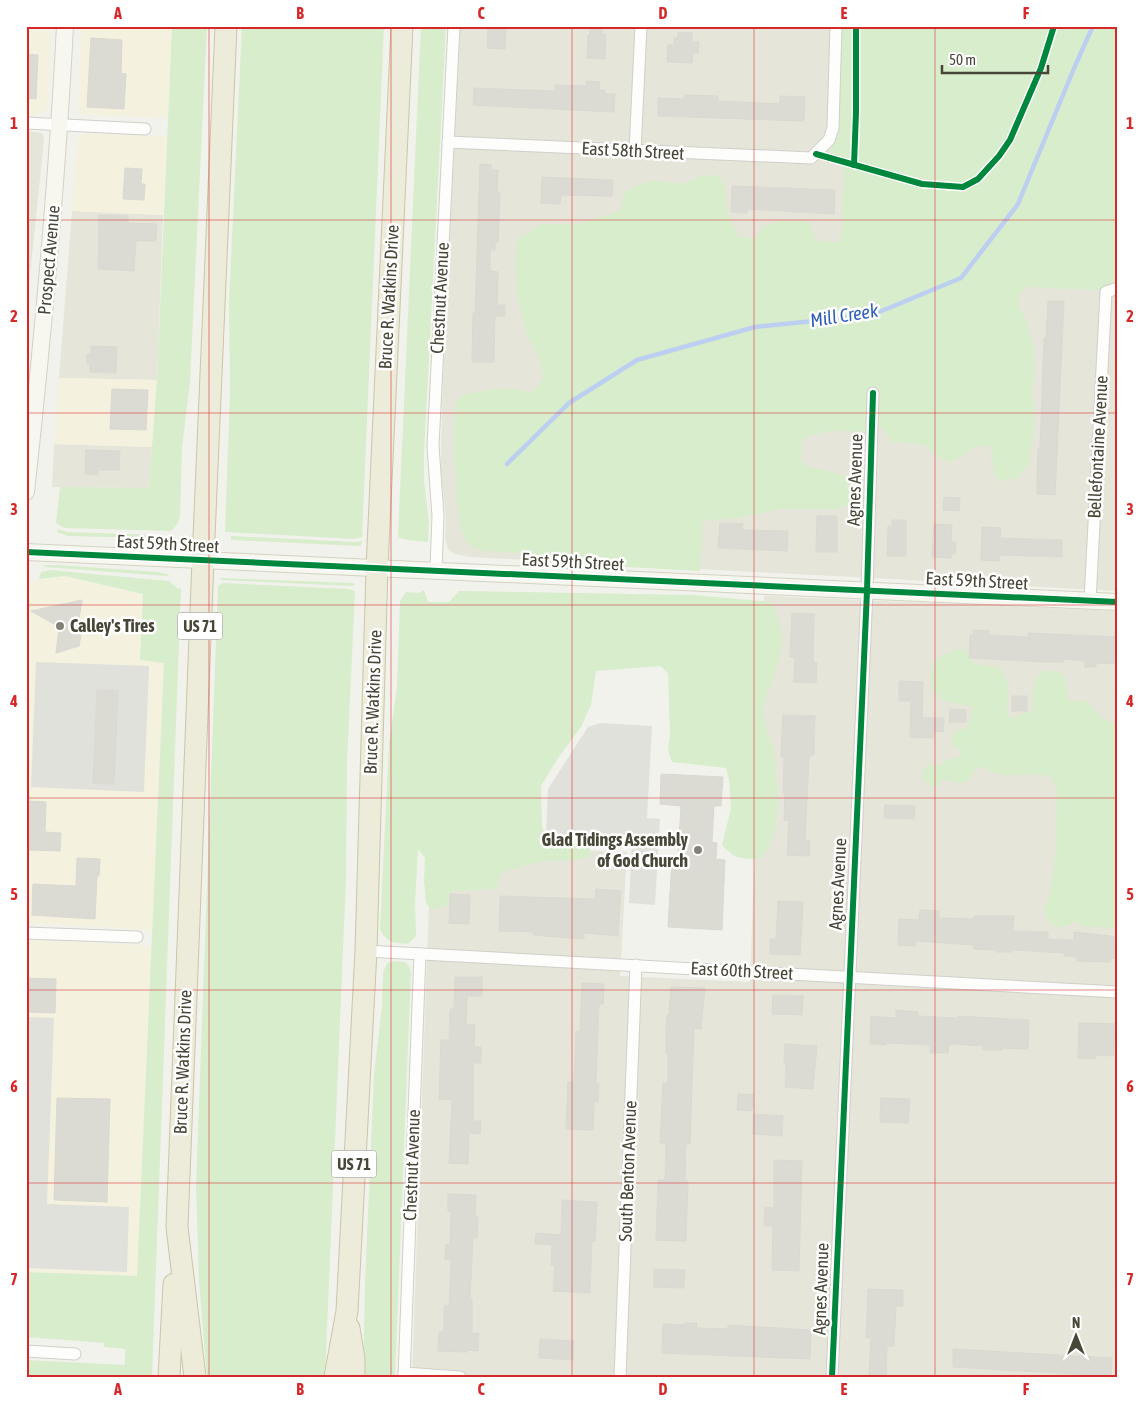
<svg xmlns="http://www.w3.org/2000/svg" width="1144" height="1403" viewBox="0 0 1144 1403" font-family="'Asap Condensed',sans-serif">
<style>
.residential{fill:#e6e5d9}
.commercial{fill:#f4f1df}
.green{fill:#d8edcc}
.parking{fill:#e1e1db}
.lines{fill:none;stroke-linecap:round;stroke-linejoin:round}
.stream{stroke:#bccff0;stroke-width:4.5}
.building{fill:#dbdbd4;stroke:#dad9d1}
.street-casing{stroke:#d0cfc9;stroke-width:13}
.secondary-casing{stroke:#d2d2c5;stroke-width:18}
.highway-casing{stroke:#cac6a7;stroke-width:23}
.street{stroke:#fdfdfc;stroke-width:11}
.secondary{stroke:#f7f7ef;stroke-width:16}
.highway{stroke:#edebd9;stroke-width:21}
.cycleway-casing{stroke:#fff;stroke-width:9}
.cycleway{stroke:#00873e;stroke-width:6}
.grid{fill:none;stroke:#d62828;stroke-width:1;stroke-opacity:0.55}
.poi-dot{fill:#848276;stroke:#fff;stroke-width:2}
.labels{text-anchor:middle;stroke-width:5;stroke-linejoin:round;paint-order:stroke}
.shield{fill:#fff;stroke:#7f7e73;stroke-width:1}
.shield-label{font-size:16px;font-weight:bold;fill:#484637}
.street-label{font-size:18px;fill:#484637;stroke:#fff}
.poi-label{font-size:18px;font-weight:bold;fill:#484637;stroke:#fff;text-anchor:start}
.water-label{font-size:19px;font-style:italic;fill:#2e5cb6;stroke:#fff}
.neatline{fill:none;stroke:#d62828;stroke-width:2}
.grid-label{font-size:16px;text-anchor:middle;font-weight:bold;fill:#d62828}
</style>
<rect width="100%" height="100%" fill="#f2f2ec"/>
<g class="residential">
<polygon points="460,26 1118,26 1118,591 470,557 454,554 448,549 445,538 446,519 441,472 441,447 443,379"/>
<polygon points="26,131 42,133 44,140 26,314"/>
<polygon points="72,211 163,215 157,380 59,378"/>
<polygon points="54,444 152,447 149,488 52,487"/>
<polygon points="764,596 1118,611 1118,1377 412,1377 431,844 627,852 620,976 750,982"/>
</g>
<g class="commercial">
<polygon points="82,26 172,26 167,118 83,115 80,113 78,106"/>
<polygon points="26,30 51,31 48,106 45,112 41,114 26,114"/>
<polygon points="83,133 167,137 163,215 72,211 78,138"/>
<polygon points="59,378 157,380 152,447 54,444"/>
<polygon points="65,576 143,595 140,660 164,663 152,930 26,923 26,609 31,581"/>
<polygon points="26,939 151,946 137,1277 26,1272"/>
</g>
<g class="green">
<polygon points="172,26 207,26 190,382 182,448 180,515 178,523 171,531 64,528 56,523 60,487 149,488 157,380"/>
<polygon points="242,26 384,26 362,537 354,539 225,532 230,392 229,301"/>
<polygon points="421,26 446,26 424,454 424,481 429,522 428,542 406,540 405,539 399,538 398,536"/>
<path d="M842,26H1118V281L1109,283L1097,290L1027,287L1020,293L1018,305L1026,320L1034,348L1035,370L1032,389L1035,422L1029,464L1018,478L1001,481L995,476L990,445L975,446L966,454L951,462L938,457L925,445L890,441L883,428L866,421L865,432C845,431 818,428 802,441L801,459L807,467L827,470L845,476L852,489L851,503L838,509H780L738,518L703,521L700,571L536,562V554L481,551L467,543L460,528L457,504V477L454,463L455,403L463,394L505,388L532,392C536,387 544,380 543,373C542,361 535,352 530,341C517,309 513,274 517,240L541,224H577L620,211L624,192L651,180L684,184L703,175L719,176L725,188L727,213L739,237L755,239C758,235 761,228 765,226C778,219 795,220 809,222L814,234L815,241L841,242L844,171L830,152L839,133Z"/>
<polygon points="59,529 66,532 162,535 153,538 68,536 57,532"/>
<polygon points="231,536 356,542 362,541 362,544 359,546 231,540"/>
<polygon points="57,565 159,572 170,575 166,576 46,567 43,565"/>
<polygon points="49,570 169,581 178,589 181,588 152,1377 26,1377 26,1360 125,1365 125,1349 104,1347 104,1343 26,1337 26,1272 137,1276 164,663 140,660 143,594 65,576 39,579 41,572"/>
<polygon points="219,578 353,583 355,585 351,586 222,580"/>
<polygon points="222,583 348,589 355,591 347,763 346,879 325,1377 207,1377 199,1282 196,1186 218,586"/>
<path d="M424,590L428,602H449L459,591L693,595L772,602C785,632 784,648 773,679C771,687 765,696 764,704C761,722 771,736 774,753C777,773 786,862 751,859C735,858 733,856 722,845L731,808L729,780L726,768L672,762L668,750L670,734L668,674L661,666L596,671L591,705L581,727L558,758L541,786L542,827L546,835L549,836L575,839L590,847V857C575,862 562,859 547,861C531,863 516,868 501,873L496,889L452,891L447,906L432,909L426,903L424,881L425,858L418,849L415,903L416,936L408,944C395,943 386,943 380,929L389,744L397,687L400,601L406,592L419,593Z"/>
<path d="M957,649L965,650L974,664L999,667C1011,683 1009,692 1007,711L1011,718L1033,710C1034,691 1029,681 1046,670L1061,672L1066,681L1069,702C1094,694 1090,712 1106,720C1109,722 1114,722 1118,723V929L1082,926L1076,921L1061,928L1050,923L1044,912L1050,891L1055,859L1057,792L1051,777C1031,769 999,784 983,766L975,769L969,781L959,783L942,779L940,785L933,787L922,779L923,770L929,764L939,766L946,761L960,756L963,751L953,746L951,739L955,731L967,728L971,717L972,707C962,704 947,704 939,696C933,692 931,685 931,679C928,662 943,654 957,649Z"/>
<polygon points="394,961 404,962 408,964 411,972 395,1377 363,1377 365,1283 374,1075 382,1006 383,973 387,963"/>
</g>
<g class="parking">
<polygon points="36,662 149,666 144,792 31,787"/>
<polygon points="601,723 652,726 647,818 660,819 655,905 629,903 632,839 546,835 548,789 588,727"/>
<polygon points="26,1017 54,1018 47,1204 129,1207 127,1272 26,1268"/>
</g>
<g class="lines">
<polyline class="stream" points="507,464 569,403 637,360 755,327 872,315 961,278 1018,204 1075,66 1093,26"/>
</g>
<g class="building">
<polygon points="488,27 506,28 505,49 487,48"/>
<polygon points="590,28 602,28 602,34 606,34 605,59 587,58 588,35 590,35"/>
<polygon points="678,32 692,33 692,42 699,42 698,53 693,53 692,63 667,62 668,45 674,45 674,38 678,38"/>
<polygon points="91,38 122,40 121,73 126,74 124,109 87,107"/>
<polygon points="26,54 38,55 36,99 26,98"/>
<polygon points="587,81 600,82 599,90 605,90 605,94 615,94 614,112 473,105 474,88 555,91 555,85 586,86"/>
<polygon points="684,95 718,96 718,101 780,104 780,96 805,97 804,121 658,116 658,98 684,99"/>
<polygon points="480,164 491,165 491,170 498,170 497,193 500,193 498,242 495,242 495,250 490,250 490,271 498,272 497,305 505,305 505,316 495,316 494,362 472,362 473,313 475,313"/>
<polygon points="125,168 142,169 141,184 145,184 144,200 123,199"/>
<polygon points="542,177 613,180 612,196 561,195 560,204 541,203"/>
<polygon points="732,186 835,190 834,214 747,209 747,213 731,212"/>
<polygon points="99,215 128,216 128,223 157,224 156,241 136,241 134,271 98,269"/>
<polygon points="1048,301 1064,301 1055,495 1037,494 1037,484 1038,449 1040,449 1044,338 1046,338"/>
<polygon points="91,346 117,347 116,373 90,372 90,364 87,364 87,354 91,354"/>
<polygon points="112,389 148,390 146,430 110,429"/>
<polygon points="86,450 120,451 119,470 98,470 98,475 85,474"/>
<polygon points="944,497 960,498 959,511 943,510"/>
<polygon points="817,516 837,516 837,552 816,552"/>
<polygon points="892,520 906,520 906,556 887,556 888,526 892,527"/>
<polygon points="720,523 743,524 742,530 788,531 787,551 718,548"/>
<polygon points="934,524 952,525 951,542 956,542 955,554 951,553 951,558 932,557"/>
<polygon points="982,527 1001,528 1000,538 1062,540 1062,557 1000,555 999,561 981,560"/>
<polygon points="82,600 78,625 82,629 79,646 56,653 59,627 31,611"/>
<polygon points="792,613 814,614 813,662 817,663 816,683 794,682 795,657 790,657"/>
<polygon points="973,630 989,631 989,635 1028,637 1028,633 1118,637 1118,664 1096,663 1096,667 1085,667 1085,661 1063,659 1063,662 1047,662 969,658 970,635 973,635"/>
<polygon points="899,681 923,682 922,718 944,718 943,732 934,731 933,738 910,737 911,701 899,701"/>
<polygon points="97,690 118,691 114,784 93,783"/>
<rect x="1012" y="696" width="15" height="15"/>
<polygon points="950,709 966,710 966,722 949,722"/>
<polygon points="783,715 815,716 814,755 810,755 810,758 809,758 807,800 805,840 810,841 809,856 787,855 789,821 784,820 785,793 783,793 784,757 781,757"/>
<polygon points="661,774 723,777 721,806 714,806 712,842 717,843 716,859 725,860 722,930 668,927 672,858 678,858 681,806 660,804"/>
<polygon points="26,801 46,802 45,832 61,833 60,851 26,850"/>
<polygon points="885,805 915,806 914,819 884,818"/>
<polygon points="77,858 100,859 99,876 97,876 95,919 32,915 33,884 76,886"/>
<polygon points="596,889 621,891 618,936 584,933 584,939 533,935 533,932 499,931 500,896 595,899"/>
<polygon points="450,894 470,895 469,924 449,923"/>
<polygon points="778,901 803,902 800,955 770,954 770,939 776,939"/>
<polygon points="920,910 939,911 939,918 974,919 974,916 1014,916 1013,931 1048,932 1048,939 1074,940 1074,932 1118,937 1118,959 1110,958 1110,962 1077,961 1077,957 1064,956 1064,953 1012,950 1012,952 996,952 996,950 973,949 974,945 916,941 915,946 898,945 899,919 919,920"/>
<polygon points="455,977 482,977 482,996 467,996 466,1024 475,1025 474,1047 481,1047 481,1063 473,1063 473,1121 481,1121 480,1134 469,1133 468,1164 449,1163 452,1100 439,1099 441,1040 449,1040 450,1009 454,1009"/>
<polygon points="26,978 56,979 55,1013 26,1012"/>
<polygon points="582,983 604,984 603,1004 599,1004 596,1083 599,1084 598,1102 594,1102 593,1130 566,1129 568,1082 574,1082 576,1031 580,1032"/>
<polygon points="671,987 705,988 701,1029 694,1028 690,1144 686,1144 685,1181 688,1181 686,1241 656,1240 658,1180 665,1180 666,1143 660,1143 663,1083 668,1083 668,1054 666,1054 666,1027 667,1015 669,1015"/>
<polygon points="773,995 803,996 802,1015 772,1014"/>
<polygon points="896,1010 918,1012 918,1016 958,1018 958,1016 1029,1020 1028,1049 1002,1048 1002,1050 983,1050 983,1046 949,1044 948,1053 930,1053 930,1045 886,1043 886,1045 870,1044 871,1016 896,1018"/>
<polygon points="1079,1023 1117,1024 1118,1044 1114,1044 1114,1056 1096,1055 1095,1059 1078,1058"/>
<polygon points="785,1044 817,1046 813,1089 785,1087 786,1063 784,1063"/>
<polygon points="738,1094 753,1095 752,1111 737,1110"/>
<polygon points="57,1098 110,1099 107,1202 54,1200"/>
<polygon points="881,1098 910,1099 908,1123 880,1122"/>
<polygon points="754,1114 783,1116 782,1136 753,1134"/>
<polygon points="774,1160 802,1161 799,1271 772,1270 773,1226 764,1226 765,1207 774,1208"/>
<polygon points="448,1194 476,1195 475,1217 478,1217 477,1238 473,1237 470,1299 472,1299 472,1333 479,1333 478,1351 467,1350 467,1352 438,1351 439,1332 444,1332 444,1306 449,1306 451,1259 445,1259 446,1244 450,1245 451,1212 448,1211"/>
<polygon points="562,1200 597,1202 595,1241 592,1241 590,1293 553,1291 555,1266 551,1265 552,1245 535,1244 536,1233 561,1235"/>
<polygon points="654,1269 685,1270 684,1288 654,1287"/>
<polygon points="868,1289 903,1290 903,1306 896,1306 894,1346 887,1346 886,1377 869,1377 871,1338 866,1338"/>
<polygon points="685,1323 697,1323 696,1328 728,1329 728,1325 811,1330 810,1359 662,1353 663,1324 685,1325"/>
<polygon points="540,1339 574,1341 573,1360 539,1358"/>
<polygon points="953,1349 1112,1358 1111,1376 953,1367"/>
</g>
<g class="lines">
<g class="street-casing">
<g id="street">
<polyline points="26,123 145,129"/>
<polyline points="448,142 811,158 829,140 833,128 836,26"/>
<polyline points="635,151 641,26"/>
<polyline points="436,570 438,516 433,446 454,26"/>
<polyline points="1090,601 1106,292 1118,288"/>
<polyline points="26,933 137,937"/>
<polyline points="366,951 1118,992"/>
<polyline points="26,1351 75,1354"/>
<polyline points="404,1373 460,1377"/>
<polyline points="404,1377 420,954"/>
<polyline points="620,1377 636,965"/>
<polyline points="832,1377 867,591 873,393"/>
</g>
</g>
<g class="secondary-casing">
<g id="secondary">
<path d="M26,492C43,337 57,182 65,26"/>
<polyline points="26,552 1118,602"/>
</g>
</g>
<g class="highway-casing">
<g id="highway">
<polyline points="349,1328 354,1359 354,1377"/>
<polyline points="169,1377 174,1284"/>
<polyline points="195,1377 177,1227 203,560 226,26"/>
<polyline points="335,1377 347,1311 366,951 377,568 402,26"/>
</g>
</g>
<use href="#street" class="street"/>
<use href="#secondary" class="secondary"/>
<use href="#highway" class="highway"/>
<g class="cycleway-casing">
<g id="cycleway">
<polyline points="816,154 922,184 963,187 978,179 999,156 1010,140 1041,68 1054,26"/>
<polyline points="854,165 856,112 856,26"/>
<polyline points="26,552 1118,602"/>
<polyline points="832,1377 867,591 873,393"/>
</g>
</g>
<use href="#cycleway" class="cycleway"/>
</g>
<path class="grid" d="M209,26V1377M391,26V1377M572,26V1377M754,26V1377M935,26V1377M26,220H1118M26,413H1118M26,605H1118M26,798H1118M26,990H1118M26,1183H1118"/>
<g class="poi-dot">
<circle cx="60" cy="626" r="5"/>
<circle cx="698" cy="850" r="5"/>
</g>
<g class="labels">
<g class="shield">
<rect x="177.5" y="612.5" width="45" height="27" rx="4"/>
<rect x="331.5" y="1150.5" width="45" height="27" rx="4"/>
</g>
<g class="shield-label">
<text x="200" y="632">US 71</text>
<text x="354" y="1170">US 71</text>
</g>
<g class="street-label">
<text transform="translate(633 151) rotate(3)" y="6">East 58th Street</text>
<text transform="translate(49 260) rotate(-85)" y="6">Prospect Avenue</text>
<text transform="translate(389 297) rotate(-87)" y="6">Bruce R. Watkins Drive</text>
<text transform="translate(440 298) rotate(-87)" y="6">Chestnut Avenue</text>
<text transform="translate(1098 447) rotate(-87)" y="6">Bellefontaine Avenue</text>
<text transform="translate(855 480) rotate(-88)" y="6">Agnes Avenue</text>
<text transform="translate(168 544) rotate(3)" y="6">East 59th Street</text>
<text transform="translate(573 562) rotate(3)" y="6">East 59th Street</text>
<text transform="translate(977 581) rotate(3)" y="6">East 59th Street</text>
<text transform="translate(373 702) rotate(-88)" y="6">Bruce R. Watkins Drive</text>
<text transform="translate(838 884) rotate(-87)" y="6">Agnes Avenue</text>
<text transform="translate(742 971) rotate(3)" y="6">East 60th Street</text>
<text transform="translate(183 1062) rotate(-88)" y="6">Bruce R. Watkins Drive</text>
<text transform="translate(412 1165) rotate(-88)" y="6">Chestnut Avenue</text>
<text transform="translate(628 1171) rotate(-88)" y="6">South Benton Avenue</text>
<text transform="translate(821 1289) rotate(-88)" y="6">Agnes Avenue</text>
</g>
<g class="poi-label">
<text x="70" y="632">Calley's Tires</text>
<text x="688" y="846" text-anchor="end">Glad Tidings Assembly<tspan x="688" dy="21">of God Church</tspan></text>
</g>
<g class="water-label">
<text transform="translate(844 315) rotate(-9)" y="7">Mill Creek</text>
</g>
</g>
<rect width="1144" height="1403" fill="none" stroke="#ffffff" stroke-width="55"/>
<g transform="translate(1076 1336)" stroke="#ffffff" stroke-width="4" paint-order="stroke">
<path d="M0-4L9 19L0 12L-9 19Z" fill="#484637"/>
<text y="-8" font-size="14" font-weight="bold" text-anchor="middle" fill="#484637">N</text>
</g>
<path d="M942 65v8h106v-8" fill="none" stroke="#484637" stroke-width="2.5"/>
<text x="949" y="65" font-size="15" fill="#484637" stroke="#ffffff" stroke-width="4" paint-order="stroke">50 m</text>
<rect x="28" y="28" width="1088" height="1348" class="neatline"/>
<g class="grid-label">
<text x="118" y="19">A</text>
<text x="300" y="19">B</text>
<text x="481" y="19">C</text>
<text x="663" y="19">D</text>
<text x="844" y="19">E</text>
<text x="1026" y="19">F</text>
<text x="14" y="129">1</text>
<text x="1130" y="129">1</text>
<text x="14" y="322">2</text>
<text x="1130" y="322">2</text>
<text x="14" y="515">3</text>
<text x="1130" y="515">3</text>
<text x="14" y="707">4</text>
<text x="1130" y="707">4</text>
<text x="14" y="900">5</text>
<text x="1130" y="900">5</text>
<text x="14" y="1092">6</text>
<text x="1130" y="1092">6</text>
<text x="14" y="1285">7</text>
<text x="1130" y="1285">7</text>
<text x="118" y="1395">A</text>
<text x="300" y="1395">B</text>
<text x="481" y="1395">C</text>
<text x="663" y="1395">D</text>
<text x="844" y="1395">E</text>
<text x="1026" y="1395">F</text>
</g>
</svg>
